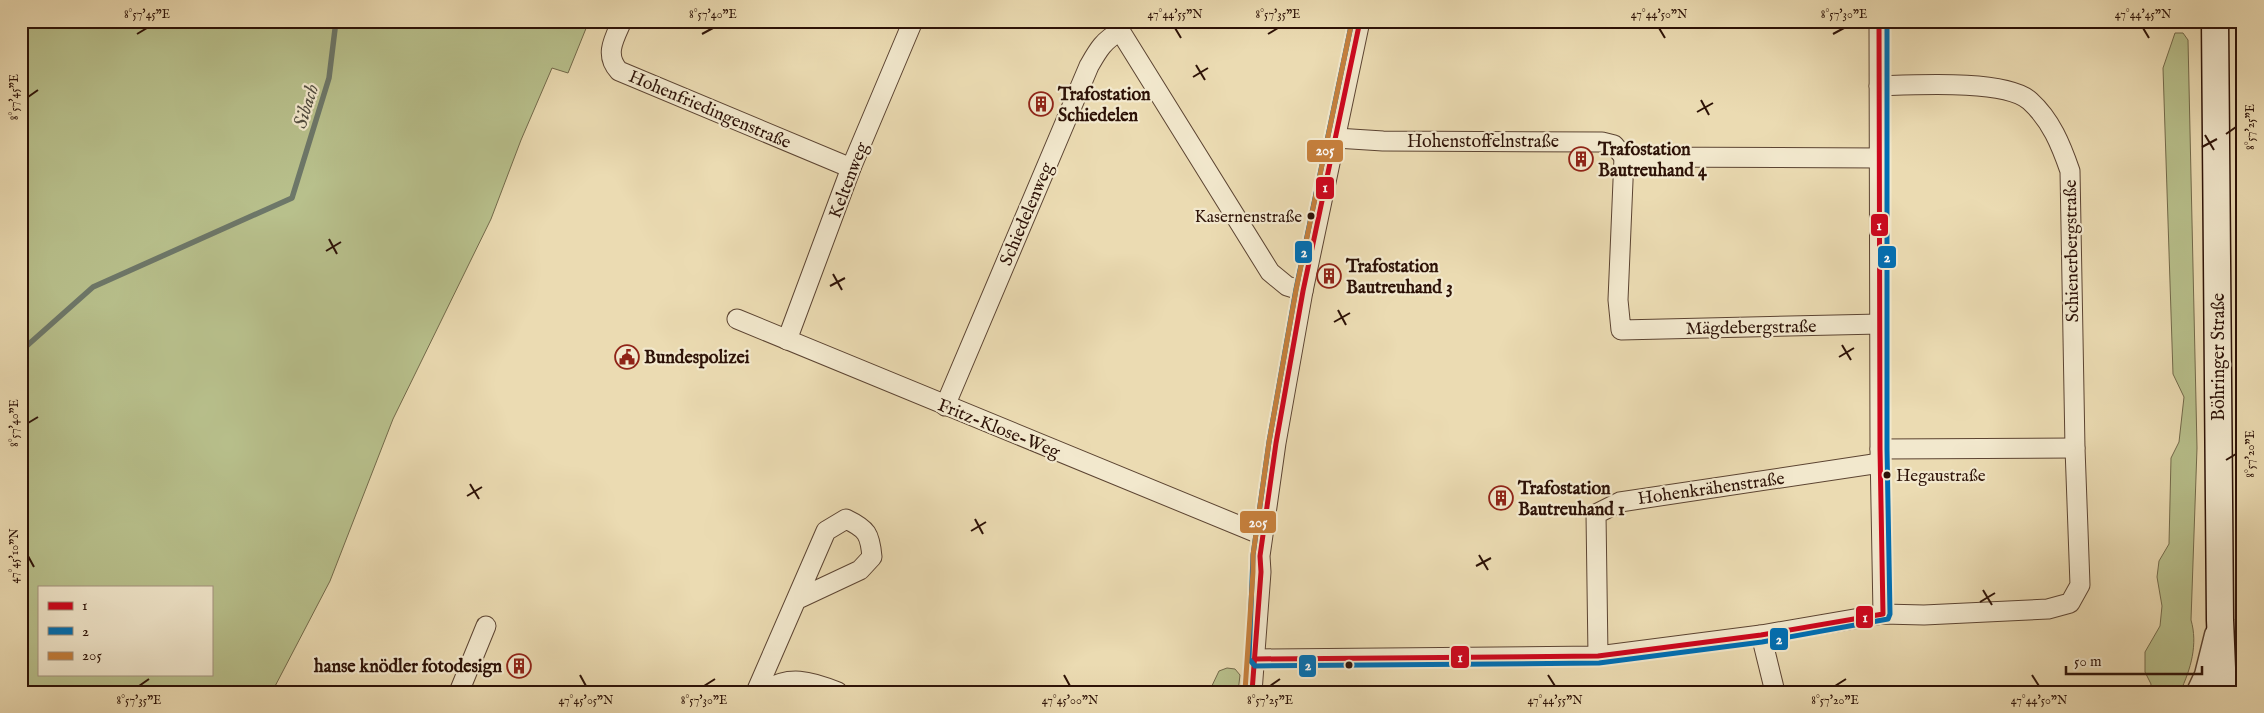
<svg xmlns="http://www.w3.org/2000/svg" width="2264" height="713" viewBox="0 0 2264 713" font-family="'IM FELL English',serif">
<style>
.green{fill:#b8c08c;stroke:#72694a;fill-rule:evenodd}
.lines{fill:none;stroke-linecap:round;stroke-linejoin:round}
.stream{stroke:#6d7769;stroke-width:5.5}
.minor-casing{stroke:#5c4432;stroke-width:21}
.tertiary-casing{stroke:#5c4432;stroke-width:25}
.secondary-casing{stroke:#2d1207;stroke-width:29}
.minor{stroke:#f2e8cd;stroke-width:19}
.tertiary{stroke:#f2e8cd;stroke-width:22}
.secondary{stroke:#f2e8cd;stroke-width:26}
.bus-1-casing{stroke:#f2e8cd;stroke-width:9}
.bus-2-casing{stroke:#f2e8cd;stroke-width:9}
.bus-3-casing{stroke:#f2e8cd;stroke-width:9}
.bus-1{stroke:#cd071e;stroke-width:5}
.bus-2{stroke:#006fb4;stroke-width:5}
.bus-3{stroke:#c57f3c;stroke-width:5}
.ticks{fill:none;stroke:#2d1207;stroke-width:2}
.bus-dot{fill:#2d1207;stroke:#f2e8cd;stroke-width:2}
.labels{text-anchor:middle;stroke-width:4.5;stroke-linejoin:round;paint-order:stroke}
.bus-label{font-size:17px;fill:#2d1207;stroke:#f2e8cd;text-anchor:end}
.poi-label{font-size:18px;font-weight:bold;fill:#2d1207;stroke:#f2e8cd;text-anchor:start}
.street-label{font-size:18px;fill:#2d1207;stroke:#f2e8cd}
.water-label{font-size:19px;font-style:italic;fill:#524d40;stroke:#f2e8cd}
.line-badge{stroke:#f2e8cd;stroke-width:2}
.badge-label{font-size:14px;text-anchor:middle;font-weight:bold;fill:#fff}
.neatline{fill:none;stroke:#2d1207;stroke-width:2}
.ticks-label{font-size:12px;text-anchor:middle;fill:#2d1207}
</style>
<rect width="100%" height="100%" fill="#ebdbb2"/>
<filter id="stains"><feTurbulence type="fractalNoise" baseFrequency=".004" numOctaves="4"/><feColorMatrix values="0 0 0 0 .2 0 0 0 0 .09 0 0 0 0 .02 0 0 0 .5 -.17"/></filter>
<radialGradient id="worn" r=".72"><stop offset=".6" stop-color="#630" stop-opacity="0"/><stop offset="1" stop-color="#630" stop-opacity=".3"/></radialGradient>
<g class="green">
<path d="M21,21H589L568,73L552,68L521,140L491,219L393,419L330,581L272,692H21ZM39,587H211V674H39Z"/>
<path d="M2175,33H2183L2188,40L2197,448L2191,620C2198,644 2191,669 2180,692H2150L2151,684L2145,672V652L2160,626L2162,606L2157,577L2159,561L2169,544L2171,458L2179,442L2184,397L2173,374L2163,68Z"/>
<polygon points="2240,538 2243,545 2243,632"/>
<polygon points="1227,668 1235,669 1240,675 1238,692 1209,692 1219,671"/>
</g>
<g class="lines">
<polyline class="stream" points="21,351 93,287 292,198 329,78 336,21"/>
<g class="minor-casing">
<g id="minor">
<path d="M622,21C614,39 604,55 619,71L851,168"/>
<polyline points="1114,21 1270,272 1287,286 1303,291"/>
<polyline points="1879,21 1880,449 1883,614"/>
<polyline points="1336,138 1383,141 1602,142 1614,145 1624,157 1880,158"/>
<polyline points="1624,157 1618,300 1621,330 1880,324"/>
<polyline points="737,319 1262,535"/>
<polyline points="787,340 851,168 913,21"/>
<path d="M945,406L1089,66C1097,52 1104,39 1120,32"/>
<polyline points="1880,449 2075,448"/>
<polyline points="1761,635 1775,692"/>
<polyline points="1598,656 1596,514 1620,502 1880,463"/>
<path d="M1256,659L1598,656L1761,635L1883,614L1924,615L2048,609L2070,603L2080,585L2075,448L2070,171C2061,145 2051,120 2030,101C2006,79 1912,85 1879,86"/>
<polyline points="459,692 486,626"/>
<path d="M756,692L826,531L846,519C867,529 870,534 872,557L860,570L796,600"/>
<path d="M763,692C788,674 811,681 838,692"/>
<polyline points="1252,692 1261,572 1260,556 1276,443 1303,291 1360,21"/>
</g>
</g>
<g class="tertiary-casing">
<polyline id="tertiary" points="2198,692 2206,675 2216,635"/>
</g>
<g class="secondary-casing">
<polyline id="secondary" points="2215,21 2220,620 2223,692"/>
</g>
<use href="#minor" class="minor"/>
<use href="#tertiary" class="tertiary"/>
<use href="#secondary" class="secondary"/>
<g class="bus-1-casing">
<g id="bus-1">
<polyline points="1256,659 1598,656 1761,635 1883,614 1880,449 1879,21"/>
<polyline points="1252,692 1261,572 1260,556 1276,443 1303,291 1360,21"/>
</g>
</g>
<g class="bus-2-casing">
<polyline id="bus-2" points="1352,21 1296,289 1269,442 1253,555 1249,659 1255,666 1599,663 1762,642 1888,619 1890,614 1887,449 1887,21"/>
</g>
<g class="bus-3-casing">
<polyline id="bus-3" points="1245,691 1253,572 1253,555 1269,442 1296,290 1352,21"/>
</g>
<use href="#bus-1" class="bus-1"/>
<use href="#bus-2" class="bus-2"/>
<use href="#bus-3" class="bus-3"/>
</g>
<path class="ticks" d="M1175,28L1181,38M1659,28L1665,38M2143,28L2149,38M137,34L147,28M702,34L713,28M1268,34L1278,28M1833,34L1844,28M1196,65L1205,80M1193,77L1208,68M28,97L38,90M1701,100L1709,115M1697,112L1713,103M2226,134L2236,127M2205,135L2214,150M2202,147L2217,139M329,239L337,254M326,251L341,242M833,274L842,290M830,286L845,278M1338,310L1346,325M1334,322L1350,313M1842,345L1851,360M1839,357L1854,348M28,423L38,417M2226,460L2236,454M470,484L479,499M467,496L482,487M975,519L983,534M971,531L986,522M1479,555L1488,570M28,556L34,567M1476,566L1491,558M1983,590L1992,605M1980,602L1995,593M580,675L586,686M1064,675L1070,686M1548,675L1555,686M2032,675L2039,686M139,686L149,679M704,686L715,679M1270,686L1280,679M1835,686L1846,679"/>
<defs>
<g id="building-ring" transform="scale(1.25)"><circle r="9.5" fill="#f2e8cd" stroke="#8f2418" stroke-width="1.5"/><path d="M-4-6H4V6H1V3H-1V6H-4ZM-2.5-4.3h1.7v1.8h-1.7ZM.8-4.3h1.7v1.8H.8ZM-2.5-1h1.7V.8h-1.7ZM.8-1h1.7V.8H.8Z" fill="#8f2418"/></g>
<g id="civic-ring" transform="scale(1.25)"><circle r="9.5" fill="#f2e8cd" stroke="#8f2418" stroke-width="1.5"/><path d="M-.6-6.5H3V-4.5H.6V-3L4-1V1h2V6H-6V1h2V-1L-.6-3ZM-1.2 2.5V6h2.4V2.5Z" fill="#8f2418"/></g>
</defs>
<g fill-rule="evenodd">
<use href="#building-ring" x="1041" y="104"/>
<use href="#building-ring" x="1581" y="159"/>
<use href="#building-ring" x="1329" y="276"/>
<use href="#civic-ring" x="627" y="357"/>
<use href="#building-ring" x="1501" y="498"/>
<use href="#building-ring" x="519" y="666"/>
</g>
<g class="bus-dot">
<circle cx="1311" cy="216" r="4.5"/>
<circle cx="1887" cy="475" r="4.5"/>
<circle cx="1349" cy="665" r="4.5"/>
</g>
<g class="labels">
<g class="bus-label">
<text x="1302" y="222">Kasernenstraße</text>
<text x="1896" y="481" text-anchor="start">Hegaustraße</text>
</g>
<g class="poi-label">
<text x="1058" y="100">Trafostation<tspan x="1058" dy="21">Schiedelen</tspan></text>
<text x="1598" y="155">Trafostation<tspan x="1598" dy="21">Bautreuhand 4</tspan></text>
<text x="1346" y="272">Trafostation<tspan x="1346" dy="21">Bautreuhand 3</tspan></text>
<text x="644" y="363">Bundespolizei</text>
<text x="1518" y="494">Trafostation<tspan x="1518" dy="21">Bautreuhand 1</tspan></text>
<text x="502" y="672" text-anchor="end">hanse knödler fotodesign</text>
</g>
<g class="street-label">
<text transform="translate(710 109) rotate(23)" y="6">Hohenfriedingenstraße</text>
<text x="1483" y="147">Hohenstoffelnstraße</text>
<text transform="translate(848 180) rotate(-69)" y="6">Keltenweg</text>
<text transform="translate(1026 214) rotate(-67)" y="6">Schiedelenweg</text>
<text transform="translate(2071 251) rotate(-91)" y="6">Schienerbergstraße</text>
<text transform="translate(1751 327) rotate(-1)" y="6">Mägdebergstraße</text>
<text transform="translate(2218 357) rotate(-90)" y="6">Böhringer Straße</text>
<text transform="translate(999 428) rotate(22)" y="6">Fritz-Klose-Weg</text>
<text transform="translate(1711 488) rotate(-8)" y="6">Hohenkrähenstraße</text>
</g>
<g class="water-label">
<text transform="translate(305 106) rotate(-73)" y="7">Sibach</text>
</g>
</g>
<g class="line-badge">
<rect x="1306" y="139" width="38" height="24" rx="5" fill="#c57f3c"/>
<rect x="1315" y="176" width="20" height="24" rx="5" fill="#cd071e"/>
<rect x="1870" y="213" width="19" height="24" rx="5" fill="#cd071e"/>
<rect x="1294" y="240" width="19" height="24" rx="5" fill="#006fb4"/>
<rect x="1877" y="245" width="20" height="24" rx="5" fill="#006fb4"/>
<rect x="1239" y="510" width="38" height="24" rx="5" fill="#c57f3c"/>
<rect x="1855" y="605" width="19" height="24" rx="5" fill="#cd071e"/>
<rect x="1769" y="627" width="20" height="24" rx="5" fill="#006fb4"/>
<rect x="1450" y="645" width="20" height="24" rx="5" fill="#cd071e"/>
<rect x="1298" y="654" width="19" height="24" rx="5" fill="#006fb4"/>
</g>
<g class="badge-label">
<text x="1325" y="155">205</text>
<text x="1325" y="192">1</text>
<text x="1879" y="230">1</text>
<text x="1304" y="257">2</text>
<text x="1887" y="262">2</text>
<text x="1258" y="527">205</text>
<text x="1865" y="622">1</text>
<text x="1779" y="644">2</text>
<text x="1460" y="662">1</text>
<text x="1308" y="670">2</text>
</g>
<rect width="2264" height="713" fill="none" stroke="#ebdbb2" stroke-width="55"/>
<rect x="38" y="586" width="175" height="90" fill="#f2e8cd" stroke="#a3927e"/>
<rect x="48" y="602" width="25" height="8" fill="#cd071e" stroke="#a3927e"/>
<text x="82" y="610" font-size="15" fill="#2d1207">1</text>
<rect x="48" y="627" width="25" height="8" fill="#006fb4" stroke="#a3927e"/>
<text x="82" y="636" font-size="15" fill="#2d1207">2</text>
<rect x="48" y="652" width="25" height="8" fill="#c57f3c" stroke="#a3927e"/>
<text x="82" y="660" font-size="15" fill="#2d1207">205</text>
<path d="M2066 666v8h136v-8" fill="none" stroke="#2d1207" stroke-width="2.5"/>
<text x="2074" y="666" font-size="15" fill="#2d1207" stroke="#f2e8cd" stroke-width="4" paint-order="stroke">50 m</text>
<rect x="28" y="28" width="2208" height="658" class="neatline"/>
<g class="ticks-label">
<text x="147" y="18">8°57'45"E</text>
<text x="713" y="18">8°57'40"E</text>
<text x="1175" y="18">47°44'55"N</text>
<text x="1278" y="18">8°57'35"E</text>
<text x="1659" y="18">47°44'50"N</text>
<text x="1844" y="18">8°57'30"E</text>
<text x="2143" y="18">47°44'45"N</text>
<text transform="translate(14 97) rotate(-90)" y="4">8°57'45"E</text>
<text transform="translate(2250 127) rotate(-90)" y="4">8°57'25"E</text>
<text transform="translate(14 423) rotate(-90)" y="4">8°57'40"E</text>
<text transform="translate(2250 454) rotate(-90)" y="4">8°57'20"E</text>
<text transform="translate(14 556) rotate(-90)" y="4">47°45'10"N</text>
<text x="139" y="704">8°57'35"E</text>
<text x="586" y="704">47°45'05"N</text>
<text x="704" y="704">8°57'30"E</text>
<text x="1070" y="704">47°45'00"N</text>
<text x="1270" y="704">8°57'25"E</text>
<text x="1555" y="704">47°44'55"N</text>
<text x="1835" y="704">8°57'20"E</text>
<text x="2039" y="704">47°44'50"N</text>
</g>
<rect width="100%" height="100%" filter="url(#stains)"/>
<rect width="100%" height="100%" fill="url(#worn)"/>
</svg>
